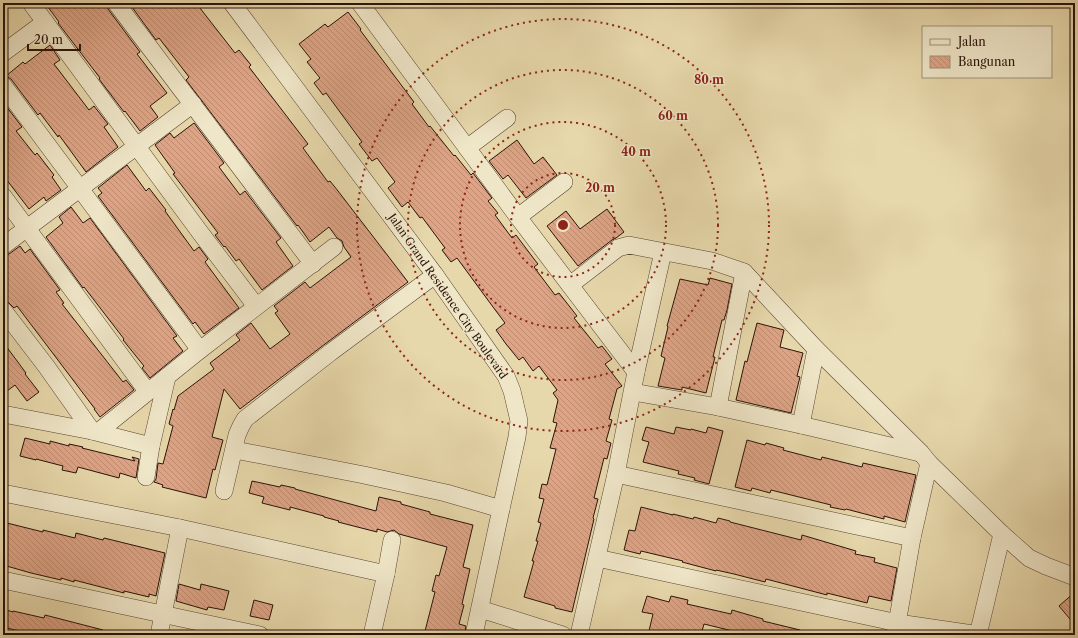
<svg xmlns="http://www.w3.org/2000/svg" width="1078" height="638" viewBox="0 0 1078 638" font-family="'Libre Caslon Text',serif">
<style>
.building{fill:url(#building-back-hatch);stroke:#2a1209}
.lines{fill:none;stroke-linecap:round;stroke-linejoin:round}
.minor-casing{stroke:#594432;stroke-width:18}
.minor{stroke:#efe6c8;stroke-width:17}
.ring{fill:none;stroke:#8f2418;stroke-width:2;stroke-dasharray:2 4}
.labels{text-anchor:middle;stroke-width:3;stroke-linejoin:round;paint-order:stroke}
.street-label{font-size:11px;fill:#2a1209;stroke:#efe6c8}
.centre{fill:#8f2418;stroke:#efe6c8;stroke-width:2}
.ring-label{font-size:12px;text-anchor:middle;font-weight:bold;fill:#8f2418;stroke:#efe6c8;stroke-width:3;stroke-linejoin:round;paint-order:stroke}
</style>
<defs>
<pattern id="building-back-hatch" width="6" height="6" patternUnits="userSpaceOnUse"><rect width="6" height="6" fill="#dea485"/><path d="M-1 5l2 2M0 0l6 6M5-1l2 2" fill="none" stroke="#bf8c72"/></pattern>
</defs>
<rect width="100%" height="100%" fill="#e7d8ab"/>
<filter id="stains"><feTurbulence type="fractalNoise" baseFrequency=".005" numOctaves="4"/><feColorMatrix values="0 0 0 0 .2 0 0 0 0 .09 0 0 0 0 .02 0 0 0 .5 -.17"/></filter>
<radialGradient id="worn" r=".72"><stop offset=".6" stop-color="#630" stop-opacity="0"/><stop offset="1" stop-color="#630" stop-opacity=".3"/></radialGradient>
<g class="building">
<polygon points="45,3 106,3 108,9 140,52 137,54 167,93 150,106 158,117 140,131 125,111 124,112 99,79 100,78 58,23 59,22"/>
<polygon points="129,3 196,3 235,53 239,50 251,65 249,67 308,144 303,148 328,182 330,181 338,191 408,282 325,344 240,409 224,389 212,437 223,440 215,470 213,469 206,498 162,487 163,485 154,482 156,479 158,463 163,464 173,426 169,424 173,409 174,410 178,396 214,369 210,363 240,340 236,335 251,323 270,349 290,334 275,313 278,311 274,306 305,282 310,288 351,257 344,247 342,241 337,238 329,227 310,242 298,225 297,226 186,80 189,77 159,38 156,40"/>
<polygon points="348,12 361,29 360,30 414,102 412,104 429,127 430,126 454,156 455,155 471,175 473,173 492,198 488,201 498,213 495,215 512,238 516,235 534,259 538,264 534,267 555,295 559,293 577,316 574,318 598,348 602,346 612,359 605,364 622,386 617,389 609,419 612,420 606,441 611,443 607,459 604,458 594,498 598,499 593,518 594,519 572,612 555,608 555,606 524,597 534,561 532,561 538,541 536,541 541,523 538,522 544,499 539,498 542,484 547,485 556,449 550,448 557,423 553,422 558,400 553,393 557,390 539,366 533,371 523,357 519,360 506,344 496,330 505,323 493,307 457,258 451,262 442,250 445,248 422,217 420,218 408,202 402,207 388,188 395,182 377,158 372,161 359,144 362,142 326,93 323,95 314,83 320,78 307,62 311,59 299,44 325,24 328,27"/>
<polygon points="50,45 60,60 54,64 89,110 94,106 108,124 104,127 118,147 86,172 59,135 58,137 40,113 38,115 11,79 6,76 23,62 25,64"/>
<polygon points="3,102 22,127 16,131 35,155 37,153 54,175 52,177 61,190 46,201 44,197 29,209 3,175"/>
<polygon points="194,123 224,163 219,167 240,195 245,191 281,238 276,242 293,266 262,290 239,259 236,261 225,246 224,247 215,235 218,233 173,174 175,173 155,145 170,133 174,138"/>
<polygon points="517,140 534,164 543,157 557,175 526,198 508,175 503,179 489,161"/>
<polygon points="127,165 146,191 149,188 166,210 165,211 194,251 199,247 208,259 205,262 239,308 204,334 195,322 193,324 98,196 102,193 98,188"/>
<polygon points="71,207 83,223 90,218 177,336 173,338 183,351 150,378 142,368 144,366 123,340 124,339 84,287 83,288 46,237 63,223 59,217"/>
<polygon points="607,209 624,232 616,238 612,240 578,266 547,226 566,211 580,229"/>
<polygon points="20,246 25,253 30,249 60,290 56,292 64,303 62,304 123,382 126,380 134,390 100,417 94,409 95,409 17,306 14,308 7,301 3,300 3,256 9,254"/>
<polygon points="710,278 732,284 727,310 724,320 722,320 713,357 715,357 706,393 682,387 682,390 658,386 665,358 661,356 668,327 667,326 680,279 708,285"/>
<polygon points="757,323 784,330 780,347 803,353 797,376 800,377 791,413 736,400 745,361 747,362"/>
<polygon points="3,342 26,373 25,374 39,392 27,401 15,385 3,394"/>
<polygon points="646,427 674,434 676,427 691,430 691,429 706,433 708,427 723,431 709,484 694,480 695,478 678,474 679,471 643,462 649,442 642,440"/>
<polygon points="25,438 50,444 50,441 69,446 69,444 83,447 82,448 135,461 132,457 139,459 136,478 120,473 119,478 78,467 76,473 62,470 63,466 36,459 36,460 20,456"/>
<polygon points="747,440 765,445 766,443 784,448 783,450 821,460 822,457 862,467 863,463 916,475 905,522 884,516 884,519 846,509 845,510 830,507 831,505 771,490 770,493 752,488 751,491 735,487"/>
<polygon points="252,481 280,487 281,485 295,488 295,489 376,511 379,497 401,502 401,504 430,512 430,514 473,525 463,567 470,569 462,604 464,605 459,624 466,626 464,635 424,635 435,592 432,591 436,575 439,576 447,547 399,534 394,530 387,532 377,529 377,532 338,522 339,521 324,517 324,516 290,507 290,510 262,503 264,497 249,493"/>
<polygon points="641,507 673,515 673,514 693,519 694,517 716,523 718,518 730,521 730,522 801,540 802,535 856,551 855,554 875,558 874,562 897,568 891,601 869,596 867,603 827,593 827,595 766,579 765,582 734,574 716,570 716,571 682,562 683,561 641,551 640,554 624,550 629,530 635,531"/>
<polygon points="7,523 43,532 43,530 75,538 76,533 103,540 104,538 165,553 156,596 149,594 149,597 124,591 124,593 74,580 74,582 61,578 61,580 31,573 3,565 3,539"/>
<polygon points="179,584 200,590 201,584 229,591 224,610 208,607 207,610 176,601"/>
<polygon points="1075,592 1075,625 1059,606"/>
<polygon points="647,596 669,602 671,596 688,600 687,604 731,614 732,610 763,619 763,621 800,630 799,635 762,635 742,630 741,633 704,624 701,635 648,635 653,614 642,612"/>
<polygon points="254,600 273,605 269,620 250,616"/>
<polygon points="3,609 13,612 13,611 44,618 45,615 103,630 102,635 35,635 3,627"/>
</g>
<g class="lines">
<g class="minor-casing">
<g id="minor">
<polyline points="31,3 199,231 256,306"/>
<polyline points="116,3 313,264"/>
<polyline points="232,3 435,275 506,376 512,391 519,421 517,437 501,509 474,635"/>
<polyline points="360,3 518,217 636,372"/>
<polyline points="3,53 45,22"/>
<polyline points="3,85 200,350"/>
<polyline points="467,148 507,118"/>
<polyline points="3,196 147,391"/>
<polyline points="518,217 564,182"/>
<polyline points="3,246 193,104"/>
<polyline points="570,285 618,248 629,245 712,261 744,272 816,349 921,453 929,463 1002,534 1029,558 1046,566 1075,577"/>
<polyline points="3,310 46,366 92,431"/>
<polyline points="633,392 718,407 801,425 920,453"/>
<polyline points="718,407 744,272"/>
<polyline points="3,414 92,431 151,446"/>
<polyline points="801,425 816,349"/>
<polyline points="98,432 200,350 334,247"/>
<polyline points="235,450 364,475 446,493 501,509"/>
<polyline points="616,474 912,538"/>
<polyline points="146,477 151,446 167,377"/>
<polyline points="224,491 237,435 241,426 245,419 331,352 435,275"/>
<polyline points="3,493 180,528 386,574"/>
<polyline points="597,558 898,623 980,635"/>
<polyline points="3,580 260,635"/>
<polyline points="480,609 563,635"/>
<polyline points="159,635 180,528"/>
<polyline points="372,635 386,574 392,540"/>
<polyline points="579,635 616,474 636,372 663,252"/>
<polyline points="895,635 912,538 929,463"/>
<polyline points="978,635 1002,534"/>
</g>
</g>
<use href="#minor" class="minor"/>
</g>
<g class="ring">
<circle cx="563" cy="225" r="52"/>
<circle cx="563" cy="225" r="103"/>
<circle cx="563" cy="225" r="155"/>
<circle cx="563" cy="225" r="206"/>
</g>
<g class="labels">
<g class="street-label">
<text transform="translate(448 296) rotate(55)" y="4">Jalan Grand Residence City Boulevard</text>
</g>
</g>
<circle cx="563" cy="225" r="6" class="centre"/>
<g class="ring-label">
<text x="709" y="84">80 m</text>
<text x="673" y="120">60 m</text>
<text x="636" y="156">40 m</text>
<text x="600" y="192">20 m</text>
</g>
<rect width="1078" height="638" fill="none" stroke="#e7d8ab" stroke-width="16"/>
<rect x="4" y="4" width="1070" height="630" fill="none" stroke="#2a1209" stroke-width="2"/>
<rect x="8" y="8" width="1062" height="622" fill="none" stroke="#2a1209"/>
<rect x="922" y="26" width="130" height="52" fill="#efe6c8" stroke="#a0917c"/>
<rect x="930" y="39" width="20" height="6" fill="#efe6c8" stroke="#a0917c"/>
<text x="958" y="46" font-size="12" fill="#2a1209">Jalan</text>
<rect x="930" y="56" width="20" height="12" fill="url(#building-back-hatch)" stroke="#a0917c"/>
<text x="958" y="66" font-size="12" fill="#2a1209">Bangunan</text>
<path d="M28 44v6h52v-6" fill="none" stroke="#2a1209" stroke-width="2"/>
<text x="34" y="44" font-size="12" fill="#2a1209" stroke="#efe6c8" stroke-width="3" paint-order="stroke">20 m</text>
<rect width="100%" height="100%" filter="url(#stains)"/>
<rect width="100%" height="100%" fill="url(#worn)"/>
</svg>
